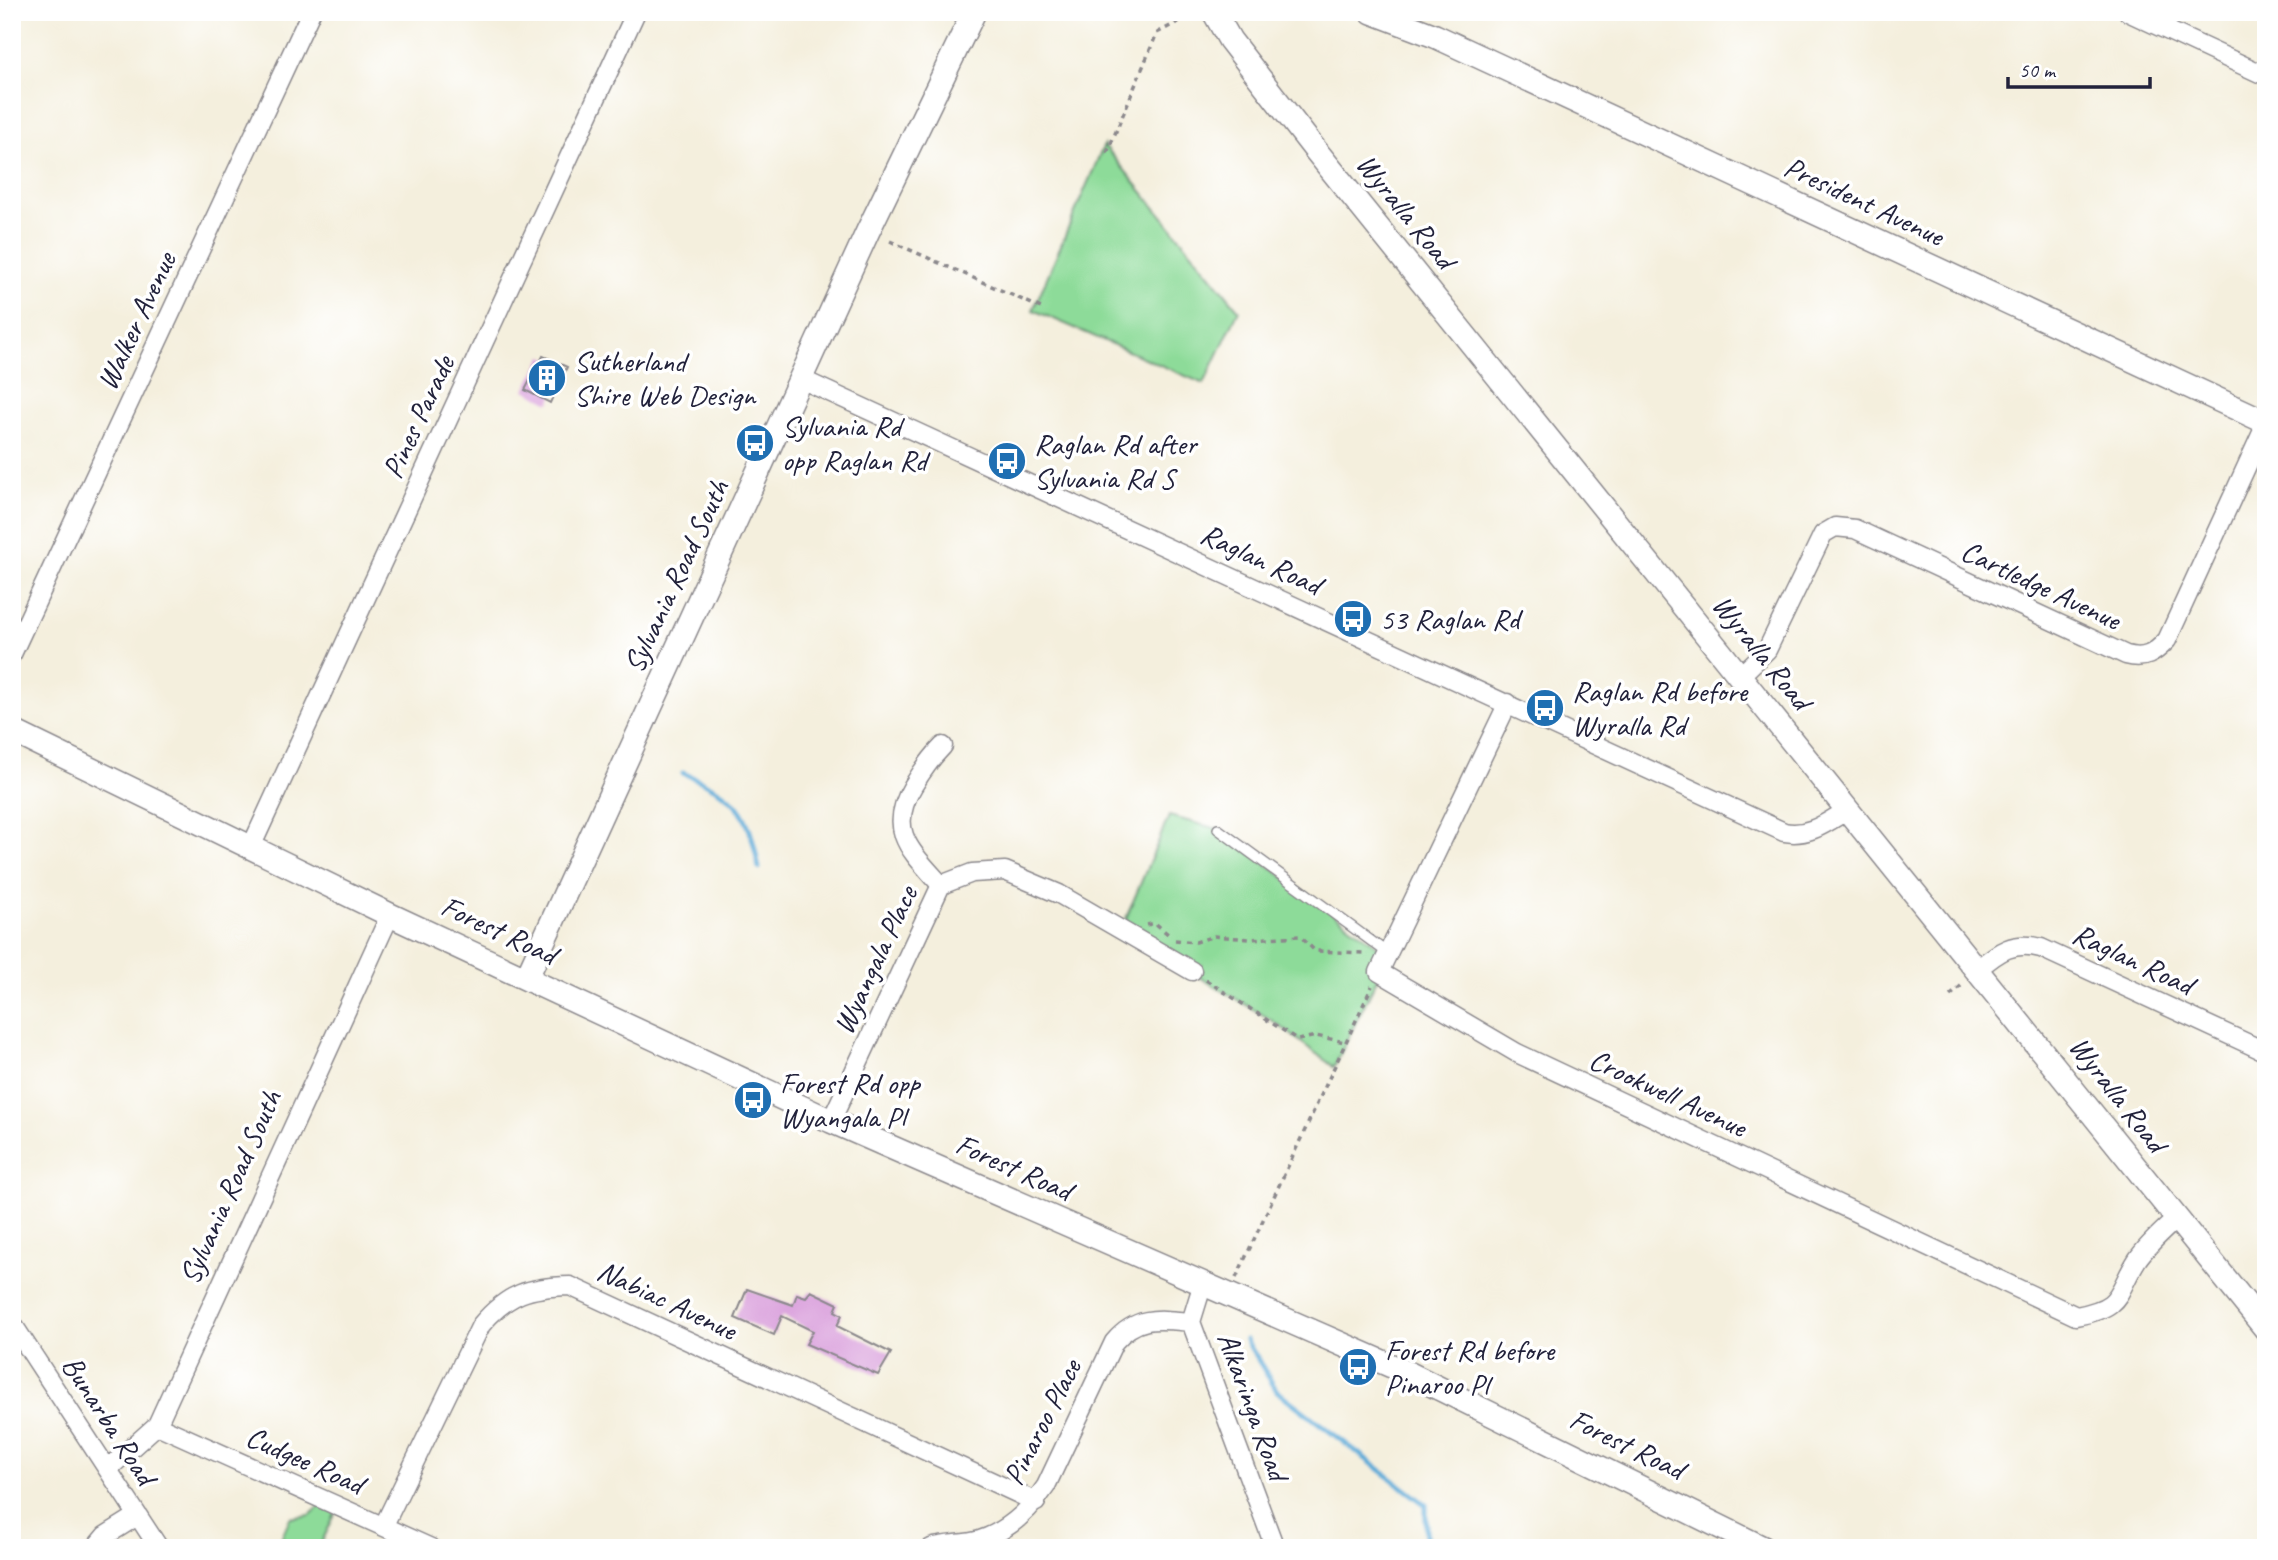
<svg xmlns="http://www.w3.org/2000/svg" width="2278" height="1560" viewBox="0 0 2278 1560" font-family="Caveat,sans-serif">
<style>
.green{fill:#8ddb99;stroke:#587e6a;stroke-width:2}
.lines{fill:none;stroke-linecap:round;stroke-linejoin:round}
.stream{stroke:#5eacd8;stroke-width:5}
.building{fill:#dca5de}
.lane-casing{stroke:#8b888c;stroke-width:12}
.street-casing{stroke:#8b888c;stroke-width:21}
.secondary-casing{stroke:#8b888c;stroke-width:26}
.path{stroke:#8b888c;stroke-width:3.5;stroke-dasharray:5 5;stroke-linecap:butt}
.lane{stroke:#fff;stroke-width:9}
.street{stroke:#fff;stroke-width:18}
.secondary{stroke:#fff;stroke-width:23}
.labels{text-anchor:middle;stroke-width:7;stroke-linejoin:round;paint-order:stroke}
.street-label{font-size:30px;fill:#22223b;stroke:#fff}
.poi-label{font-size:30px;fill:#22223b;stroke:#fff;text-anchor:start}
</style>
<rect width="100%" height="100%" fill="#fff"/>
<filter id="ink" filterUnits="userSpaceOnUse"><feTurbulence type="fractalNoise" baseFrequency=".0143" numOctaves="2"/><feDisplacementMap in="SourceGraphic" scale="14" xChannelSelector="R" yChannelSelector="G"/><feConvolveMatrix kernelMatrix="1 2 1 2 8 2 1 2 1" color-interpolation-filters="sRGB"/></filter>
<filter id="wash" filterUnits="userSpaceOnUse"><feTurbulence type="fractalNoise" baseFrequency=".00686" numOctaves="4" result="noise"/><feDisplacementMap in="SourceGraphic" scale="28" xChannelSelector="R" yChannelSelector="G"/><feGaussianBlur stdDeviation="1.57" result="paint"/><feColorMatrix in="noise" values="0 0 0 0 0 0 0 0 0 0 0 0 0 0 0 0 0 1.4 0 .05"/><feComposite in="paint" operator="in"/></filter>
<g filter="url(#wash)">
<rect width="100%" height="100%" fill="#f4efdd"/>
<g class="green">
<polygon points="1104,145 1239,310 1204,384 1033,310"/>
<polygon points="1169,816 1218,829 1389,954 1334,1067 1273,1021 1121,930"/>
<polygon points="327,1500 339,1506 319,1548 277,1548 290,1518 310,1515"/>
</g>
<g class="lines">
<g class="stream">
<path d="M683,773C740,798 747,808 759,868"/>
<polyline points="1246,1340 1277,1391 1426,1505 1426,1544 1429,1548"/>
</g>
</g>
<g id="blocks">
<g class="building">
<polygon points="543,356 567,367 550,403 525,390"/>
<polygon points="747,1289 793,1305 797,1294 806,1297 811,1291 838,1304 835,1311 842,1315 837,1326 891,1353 878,1375 806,1344 813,1331 782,1316 774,1335 735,1318"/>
</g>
</g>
</g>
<g filter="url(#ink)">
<use href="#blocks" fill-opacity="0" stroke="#8b888c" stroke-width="2"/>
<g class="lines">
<g class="lane-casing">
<polyline id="lane" points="1218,829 1389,954"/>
</g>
<g class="street-casing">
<g id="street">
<polyline points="2128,12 2266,76"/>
<polyline points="2164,28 2171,12"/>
<path d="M801,379L1784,832C1810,837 1827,822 1849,809"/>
<polyline points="12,654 311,12"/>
<path d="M1740,676L1767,650L1823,534L1835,527L1855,529L2126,655C2145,660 2154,654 2167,640L2266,424"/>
<path d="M1508,703L1379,972L1517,1053L2076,1316C2124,1307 2115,1295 2137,1260C2148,1244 2162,1232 2176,1219"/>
<polyline points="252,845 636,12"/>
<path d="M941,885C911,851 886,831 913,786C922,771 930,759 943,746"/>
<path d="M1978,969C1999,951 2013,941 2041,948L2266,1052"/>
<polyline points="831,1121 941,885 972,873 1005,871 1059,894 1192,971"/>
<polyline points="1203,1283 1191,1322 1275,1548"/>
<polyline points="12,1323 159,1548"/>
<polyline points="157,1425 431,1548"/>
<polyline points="108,1469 157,1425 390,915"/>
<path d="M384,1525L481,1325C508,1293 529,1287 570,1286L1036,1502"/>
<polyline points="95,1548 105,1536 137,1516"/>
<path d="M931,1548C947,1543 965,1545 980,1540C1008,1531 1030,1510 1046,1486L1114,1342C1137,1315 1158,1319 1191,1322"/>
</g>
</g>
<g class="secondary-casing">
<g id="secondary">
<polyline points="1214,12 1230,40 1313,147 2266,1329"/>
<polyline points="1372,12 1435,36 2266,422"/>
<polyline points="12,731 390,915 831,1121 1410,1374 1763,1548"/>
<polyline points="527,977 868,231 974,12"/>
</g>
</g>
<g class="path">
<polyline points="1107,153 1157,33 1195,13"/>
<polyline points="890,241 1041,308"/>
<polyline points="1147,925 1155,923 1169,935"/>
<polyline points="1175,940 1196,942 1214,936 1250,939 1300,936 1315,951 1363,953"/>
<polyline points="1206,980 1298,1040 1316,1036 1345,1042"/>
<polyline points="1950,996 1962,985"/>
<polyline points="1236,1278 1372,986"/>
</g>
<use href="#lane" class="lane"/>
<use href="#street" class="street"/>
<use href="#secondary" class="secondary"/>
</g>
</g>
<defs>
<g id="building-disc" transform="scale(2.0125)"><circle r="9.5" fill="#1f6fb2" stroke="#fff"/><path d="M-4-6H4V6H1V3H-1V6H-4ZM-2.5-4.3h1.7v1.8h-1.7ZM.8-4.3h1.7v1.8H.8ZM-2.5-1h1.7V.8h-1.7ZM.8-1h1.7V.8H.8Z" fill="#fff"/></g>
<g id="bus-disc" transform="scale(2.0125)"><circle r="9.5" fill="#1f6fb2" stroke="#fff"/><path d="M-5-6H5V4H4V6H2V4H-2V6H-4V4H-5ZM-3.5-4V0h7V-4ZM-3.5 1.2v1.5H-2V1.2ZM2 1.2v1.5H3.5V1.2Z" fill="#fff"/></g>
</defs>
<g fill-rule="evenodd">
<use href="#building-disc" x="547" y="378"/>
<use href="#bus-disc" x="755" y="443"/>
<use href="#bus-disc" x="1007" y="461"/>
<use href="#bus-disc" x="1353" y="619"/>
<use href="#bus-disc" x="1545" y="708"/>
<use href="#bus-disc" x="753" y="1100"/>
<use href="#bus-disc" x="1358" y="1367"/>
</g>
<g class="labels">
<g class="street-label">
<text transform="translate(1864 201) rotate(25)" y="10">President Avenue</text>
<text transform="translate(1406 211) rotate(51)" y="10">Wyralla Road</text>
<text transform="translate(136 321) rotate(-65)" y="10">Walker Avenue</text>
<text transform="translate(418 417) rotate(-65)" y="10">Pines Parade</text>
<text transform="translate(1261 559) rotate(25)" y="10">Raglan Road</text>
<text transform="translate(676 576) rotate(-65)" y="10">Sylvania Road South</text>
<text transform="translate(2041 585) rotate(25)" y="10">Cartledge Avenue</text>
<text transform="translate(1762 652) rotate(51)" y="10">Wyralla Road</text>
<text transform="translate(499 930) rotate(25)" y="10">Forest Road</text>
<text transform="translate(2133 959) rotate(25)" y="10">Raglan Road</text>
<text transform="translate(875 960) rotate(-65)" y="10">Wyangala Place</text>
<text transform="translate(1668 1093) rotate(25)" y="10">Crookwell Avenue</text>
<text transform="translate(2118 1094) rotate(52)" y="10">Wyralla Road</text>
<text transform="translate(1014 1167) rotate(24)" y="10">Forest Road</text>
<text transform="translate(230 1187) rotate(-66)" y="10">Sylvania Road South</text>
<text transform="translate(667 1300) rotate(25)" y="10">Nabiac Avenue</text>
<text transform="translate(1253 1406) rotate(70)" y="10">Alkaringa Road</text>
<text transform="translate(109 1420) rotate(57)" y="10">Bunarba Road</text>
<text transform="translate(1042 1422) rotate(-63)" y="10">Pinaroo Place</text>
<text transform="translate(1627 1444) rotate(26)" y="10">Forest Road</text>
<text transform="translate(305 1460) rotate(24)" y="10">Cudgee Road</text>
</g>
<g class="poi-label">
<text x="574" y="371">Sutherland<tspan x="574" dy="34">Shire Web Design</tspan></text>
<text x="782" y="436">Sylvania Rd<tspan x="782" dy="34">opp Raglan Rd</tspan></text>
<text x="1034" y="454">Raglan Rd after<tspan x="1034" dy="34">Sylvania Rd S</tspan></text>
<text x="1380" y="629">53 Raglan Rd</text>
<text x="1572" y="701">Raglan Rd before<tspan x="1572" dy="34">Wyralla Rd</tspan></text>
<text x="780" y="1093">Forest Rd opp<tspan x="780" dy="34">Wyangala Pl</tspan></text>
<text x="1385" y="1360">Forest Rd before<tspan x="1385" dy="34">Pinaroo Pl</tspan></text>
</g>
</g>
<rect width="2278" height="1560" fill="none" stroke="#fff" stroke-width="42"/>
<path d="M2008 77v10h142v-10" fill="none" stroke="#22223b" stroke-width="3.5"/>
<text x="2019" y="77" font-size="21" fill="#22223b" stroke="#ffffff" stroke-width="5" paint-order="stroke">50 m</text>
</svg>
